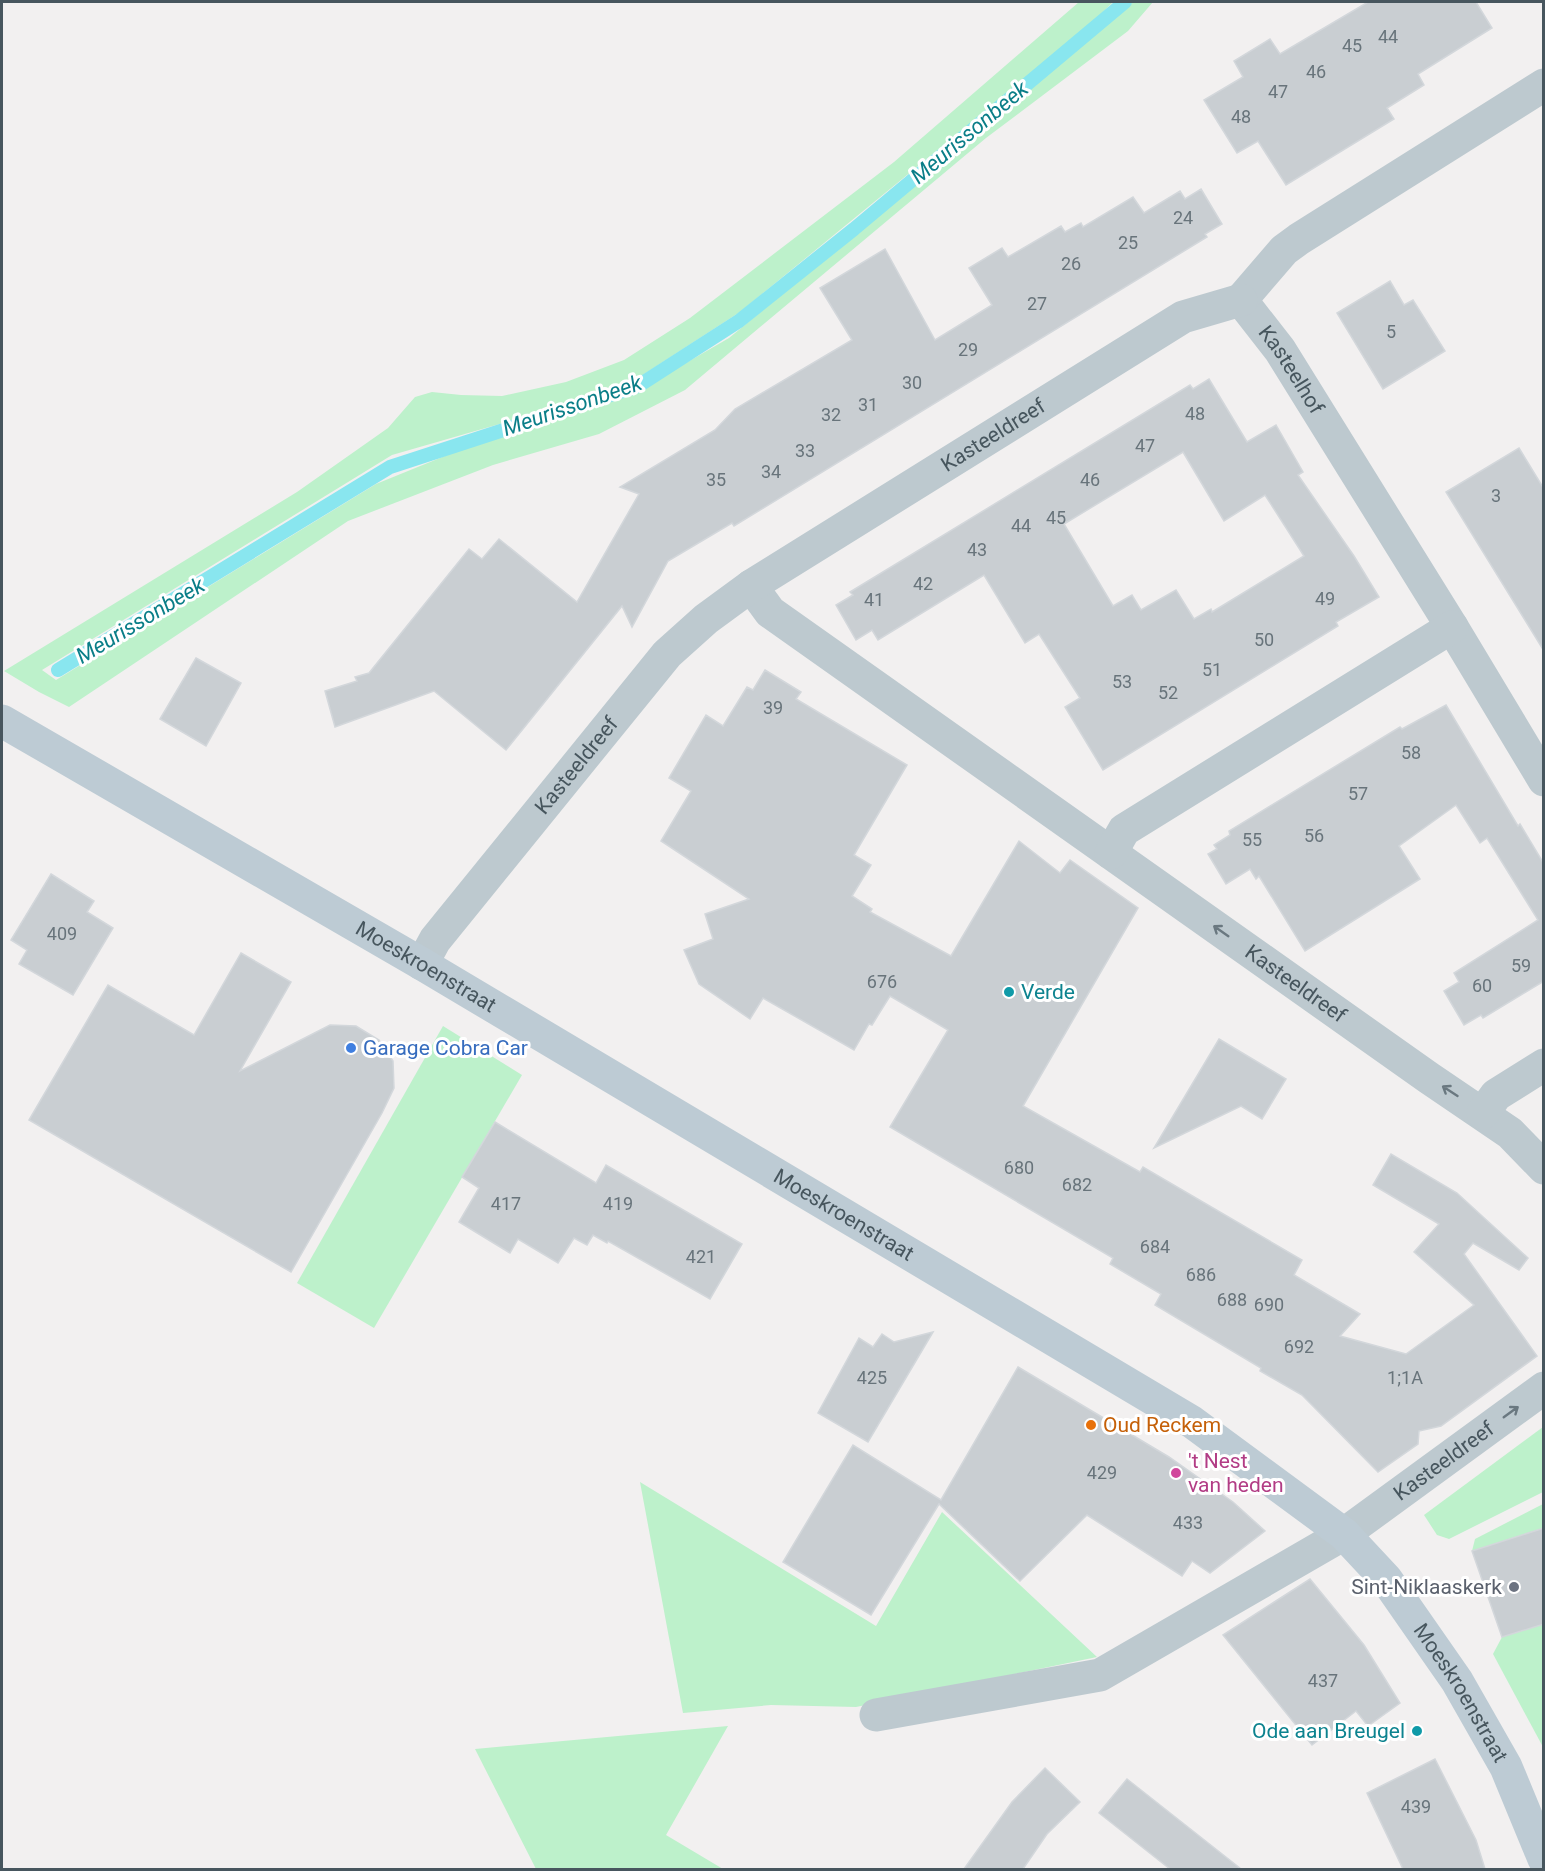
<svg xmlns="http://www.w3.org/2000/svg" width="1545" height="1871" viewBox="0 0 1545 1871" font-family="Roboto,sans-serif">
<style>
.green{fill:#bdf1cb}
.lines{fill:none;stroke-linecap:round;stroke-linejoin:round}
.stream{stroke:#89e6ef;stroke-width:14}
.building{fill:#c9ced2;stroke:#d3d7db;stroke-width:1.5;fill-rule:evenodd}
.street{stroke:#bdc9cf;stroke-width:33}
.secondary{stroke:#bdcbd4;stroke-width:33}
.oneway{stroke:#6a7880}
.culture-dot{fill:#0f9aa8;stroke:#fff;stroke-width:2}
.shop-dot{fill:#3f7fe0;stroke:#fff;stroke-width:2}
.food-dot{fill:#e8710a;stroke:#fff;stroke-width:2}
.hotel-dot{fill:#d1479c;stroke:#fff;stroke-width:2}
.worship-dot{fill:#6b7280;stroke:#fff;stroke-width:2}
.labels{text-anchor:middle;stroke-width:6;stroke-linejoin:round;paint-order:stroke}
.number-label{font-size:18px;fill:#68747b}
.street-label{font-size:21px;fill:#47565e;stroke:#fff}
.culture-label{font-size:21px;fill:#0d838f;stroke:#fff;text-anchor:start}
.shop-label{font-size:21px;fill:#366cbe;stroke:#fff;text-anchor:start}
.food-label{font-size:21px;fill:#c56008;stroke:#fff;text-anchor:start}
.hotel-label{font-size:21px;fill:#b23c85;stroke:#fff;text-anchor:start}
.worship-label{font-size:21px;fill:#5b616d;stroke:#fff;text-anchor:end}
.water-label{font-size:22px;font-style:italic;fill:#0a7e88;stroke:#fff}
</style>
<rect width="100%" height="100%" fill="#f2f0f0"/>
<g class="green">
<polygon points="1079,2 1113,2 1090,25 740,312 638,378 576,402 392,455 42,670 56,680 376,484 467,447 641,389 729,338 1017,101 1133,2 1153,2 1128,31 986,138 685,390 599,434 493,465 348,521 69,707 39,692 4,671 297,492 388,428 415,397 432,392 461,395 502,396 566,382 624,360 690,318 894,162"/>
<polygon points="443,1026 522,1075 374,1328 297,1283"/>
<polygon points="1543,1427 1543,1492 1449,1539 1437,1535 1424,1515"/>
<polygon points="640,1482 876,1626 942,1512 1097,1657 856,1707 771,1705 683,1713"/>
<polygon points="1543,1504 1543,1528 1472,1551 1475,1539"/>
<polygon points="1543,1624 1543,1747 1493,1654 1502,1637"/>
<polygon points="728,1726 666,1835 723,1869 536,1869 475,1749"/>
</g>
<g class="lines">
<polyline class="stream" points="58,670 390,467 638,386 739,321 854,229 1125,2"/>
</g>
<g class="building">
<polygon points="1368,2 1476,2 1492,28 1418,74 1424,85 1387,108 1394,119 1286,185 1258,141 1237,153 1204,100 1243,77 1234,61 1270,39 1280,54"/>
<polygon points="1201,189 1222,224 1205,234 1207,237 734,526 732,523 668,561 632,627 622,606 506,750 434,691 335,727 325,691 357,681 355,677 369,673 469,549 482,559 499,539 577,602 639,494 620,487 715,430 735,409 852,340 820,288 885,249 935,340 992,305 969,268 1002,248 1008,257 1061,226 1065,232 1081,223 1083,227 1133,197 1144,213 1180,191 1185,199"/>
<polygon points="1390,281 1404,305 1413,300 1445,351 1383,389 1337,313"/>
<path d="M1209,379L1247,442L1276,425L1303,472L1298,475L1354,556L1379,597L1336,622L1338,626L1103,770L1065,707L1080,698L1039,634L1025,643L984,575L878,640L872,630L856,640L836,605L853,595L850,592L1190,385L1193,389ZM1183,452L1224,521L1265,495L1304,556L1212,612L1211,609L1194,619L1176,590L1141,610L1132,595L1113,606L1064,524Z"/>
<polygon points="1519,448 1544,489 1544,651 1446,492"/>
<polygon points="196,658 241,683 206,746 160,719"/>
<polygon points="765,670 801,692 796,699 907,765 854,855 871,865 852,896 872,909 870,912 951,956 1019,841 1060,873 1070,860 1138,908 1023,1106 1140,1172 1143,1167 1302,1260 1294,1275 1360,1314 1340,1336 1406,1354 1474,1305 1414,1252 1439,1224 1373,1185 1391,1154 1457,1193 1528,1258 1519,1270 1473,1243 1464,1254 1537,1356 1441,1426 1419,1431 1418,1444 1378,1472 1302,1395 1260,1371 1261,1368 1155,1305 1161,1294 1110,1264 1113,1258 890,1127 948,1030 890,996 872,1025 869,1024 854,1050 763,998 750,1019 699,984 684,950 713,939 705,914 749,899 661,841 691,791 669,778 706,715 723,726 747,687 753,690"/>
<polygon points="1446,705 1518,826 1520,824 1544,864 1544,981 1483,1018 1481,1015 1464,1025 1444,991 1459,982 1454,973 1538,920 1487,838 1480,843 1456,805 1399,846 1420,879 1305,951 1259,876 1256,879 1250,869 1226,884 1208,854 1217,849 1214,845 1230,835 1229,831 1400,727 1402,729"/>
<polygon points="51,874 94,901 87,912 113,928 73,995 19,964 27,950 11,940"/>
<polygon points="241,953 291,982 240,1071 330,1025 356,1026 379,1040 393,1061 394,1088 382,1113 291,1272 29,1120 108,985 194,1035"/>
<polygon points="1219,1039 1286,1079 1262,1119 1241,1106 1154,1148"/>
<polygon points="495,1122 596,1183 606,1165 742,1244 710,1299 608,1241 607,1243 593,1235 587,1245 574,1238 558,1263 518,1239 510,1253 459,1222 479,1188 462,1177"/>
<polygon points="933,1332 868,1442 818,1413 859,1338 873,1347 882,1334 894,1342"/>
<polygon points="1018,1367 1169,1457 1233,1502 1265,1531 1210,1573 1192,1561 1182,1576 1087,1515 1020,1581 939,1504 871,1615 783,1562 853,1445 941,1500"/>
<polygon points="1544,1528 1544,1624 1502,1637 1472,1551"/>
<polygon points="1310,1579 1364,1645 1400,1703 1368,1726 1356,1711 1312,1745 1223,1635"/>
<polygon points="1435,1759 1476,1840 1485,1869 1403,1869 1367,1793"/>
<polygon points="1045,1768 1080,1802 1047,1834 1023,1869 964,1869 1012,1802"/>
<polygon points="1127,1779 1241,1869 1170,1869 1099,1813"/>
</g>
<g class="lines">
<g class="street">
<path id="s1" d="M1241,300L1280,350L1452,627L1544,780"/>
<polyline points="1241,300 1284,250 1299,239 1544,85"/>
<path id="s2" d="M751,586L770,612L1429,1078L1510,1133L1544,1168"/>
<polyline points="1111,853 1124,830 1452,627"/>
<path id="s3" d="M422,964L435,940L667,654L706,619L751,586L1183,317L1241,300"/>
<polyline points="1483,1113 1496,1095 1544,1065"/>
<path id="s4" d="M876,1715L1100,1675L1344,1534L1544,1388"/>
</g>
<path class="secondary" id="s5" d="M2,721L422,964L1192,1422L1344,1534L1386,1579L1457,1681L1506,1767L1544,1859"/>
</g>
<defs><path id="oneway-shaft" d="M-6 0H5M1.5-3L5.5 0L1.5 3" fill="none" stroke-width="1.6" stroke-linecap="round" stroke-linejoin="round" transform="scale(1.5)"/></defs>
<g class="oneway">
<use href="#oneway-shaft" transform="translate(1221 931) rotate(-145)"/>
<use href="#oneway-shaft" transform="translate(1450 1091) rotate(-147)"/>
<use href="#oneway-shaft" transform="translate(1511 1412) rotate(-36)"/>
</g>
<g class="culture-dot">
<circle cx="1009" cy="992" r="6"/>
<circle cx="1417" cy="1731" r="6"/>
</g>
<circle class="shop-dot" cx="351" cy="1048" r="6"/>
<circle class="food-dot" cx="1091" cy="1425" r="6"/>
<circle class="hotel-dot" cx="1176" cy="1473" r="6"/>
<circle class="worship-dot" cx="1514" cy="1587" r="6"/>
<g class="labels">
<g class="number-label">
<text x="1388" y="43">44</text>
<text x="1352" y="52">45</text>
<text x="1316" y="78">46</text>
<text x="1278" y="98">47</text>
<text x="1241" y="123">48</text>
<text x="1183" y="224">24</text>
<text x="1128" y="249">25</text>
<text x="1071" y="270">26</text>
<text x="1037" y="310">27</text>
<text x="1391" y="338">5</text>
<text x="968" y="356">29</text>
<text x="912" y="389">30</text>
<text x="868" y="411">31</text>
<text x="1195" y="420">48</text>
<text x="831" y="421">32</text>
<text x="1145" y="452">47</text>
<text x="805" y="457">33</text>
<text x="771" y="478">34</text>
<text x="716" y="486">35</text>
<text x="1090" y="486">46</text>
<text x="1496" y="502">3</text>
<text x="1056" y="524">45</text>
<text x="1021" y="532">44</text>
<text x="977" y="556">43</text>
<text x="923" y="590">42</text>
<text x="1325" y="605">49</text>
<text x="874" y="606">41</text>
<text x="1264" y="646">50</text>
<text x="1212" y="676">51</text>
<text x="1122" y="688">53</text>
<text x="1168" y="699">52</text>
<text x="773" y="714">39</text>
<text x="1411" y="759">58</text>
<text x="1358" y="800">57</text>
<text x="1314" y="842">56</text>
<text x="1252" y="846">55</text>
<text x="62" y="940">409</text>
<text x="1521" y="972">59</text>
<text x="882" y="988">676</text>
<text x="1482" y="992">60</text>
<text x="1019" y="1174">680</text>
<text x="1077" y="1191">682</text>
<text x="506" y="1210">417</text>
<text x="618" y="1210">419</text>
<text x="1155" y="1253">684</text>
<text x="701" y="1263">421</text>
<text x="1201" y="1281">686</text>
<text x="1232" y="1306">688</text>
<text x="1269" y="1311">690</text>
<text x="1299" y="1353">692</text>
<text x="872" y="1384">425</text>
<text x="1405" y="1384">1;1A</text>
<text x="1102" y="1479">429</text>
<text x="1188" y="1529">433</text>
<text x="1323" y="1687">437</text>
<text x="1416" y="1813">439</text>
</g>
<g class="street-label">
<text dy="7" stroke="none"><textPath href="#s1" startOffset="86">Kasteelhof</textPath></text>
<text dy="7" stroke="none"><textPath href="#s3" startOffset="789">Kasteeldreef</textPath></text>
<text dy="7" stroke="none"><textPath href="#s3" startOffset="252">Kasteeldreef</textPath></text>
<text dy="7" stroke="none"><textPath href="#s5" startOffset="490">Moeskroenstraat</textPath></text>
<text dy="7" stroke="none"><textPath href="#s2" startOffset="676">Kasteeldreef</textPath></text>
<text dy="7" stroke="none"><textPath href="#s5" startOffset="976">Moeskroenstraat</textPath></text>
<text dy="7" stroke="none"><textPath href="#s4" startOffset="633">Kasteeldreef</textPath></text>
<text dy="7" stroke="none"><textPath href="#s5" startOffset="1768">Moeskroenstraat</textPath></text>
</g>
<g class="culture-label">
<text x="1021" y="999">Verde</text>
<text x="1405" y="1738" text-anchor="end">Ode aan Breugel</text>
</g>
<g class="shop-label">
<text x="363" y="1055">Garage Cobra Car</text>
</g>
<g class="food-label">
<text x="1103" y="1432">Oud Reckem</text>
</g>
<g class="hotel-label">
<text x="1188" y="1468">'t Nest<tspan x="1188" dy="24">van heden</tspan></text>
</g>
<g class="worship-label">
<text x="1502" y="1594">Sint-Niklaaskerk</text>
</g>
<g class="water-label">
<text transform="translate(969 132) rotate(-40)" y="8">Meurissonbeek</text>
<text transform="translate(572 405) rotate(-19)" y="8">Meurissonbeek</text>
<text transform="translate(140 620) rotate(-31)" y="8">Meurissonbeek</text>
</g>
</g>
<rect width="1545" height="1871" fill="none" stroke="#47565e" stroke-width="6"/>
</svg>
